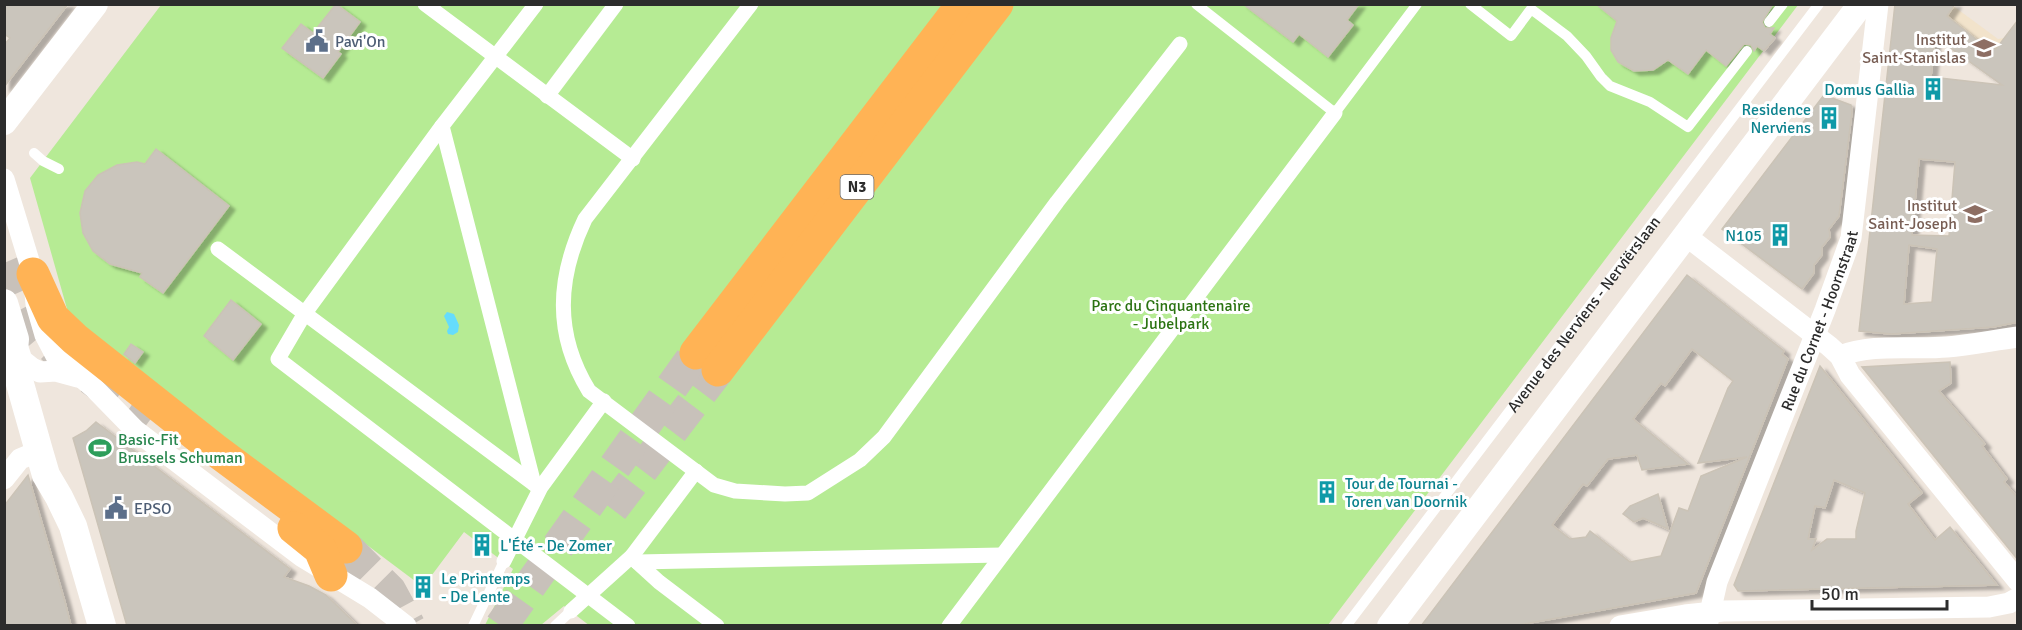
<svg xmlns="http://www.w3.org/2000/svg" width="2022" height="630" viewBox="0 0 2022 630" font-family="Signika,sans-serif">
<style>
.education{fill:#f2e3cb}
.green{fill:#b6eb94}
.water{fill:#65dcfc}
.building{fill:#cac5bc;stroke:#cbc3b6;stroke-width:1.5;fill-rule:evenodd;filter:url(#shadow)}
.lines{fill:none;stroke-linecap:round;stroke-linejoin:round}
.trunk-tunnel{stroke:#c8c1ba;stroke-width:33;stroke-dasharray:33 16;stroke-linecap:butt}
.service{stroke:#fff;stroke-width:10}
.pedestrian{stroke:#fff;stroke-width:15}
.minor{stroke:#fff;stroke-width:21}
.tertiary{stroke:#fff;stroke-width:26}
.secondary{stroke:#fff;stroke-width:28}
.trunk{stroke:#ffb355;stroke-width:33}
.labels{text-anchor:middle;stroke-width:6;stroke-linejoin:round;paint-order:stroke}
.shield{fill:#fff;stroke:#6b6b6b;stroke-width:1.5}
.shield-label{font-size:15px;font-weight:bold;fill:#2c2c2c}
.education-label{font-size:16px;fill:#785e54;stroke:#fff;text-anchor:end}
.service-label{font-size:16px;fill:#4e5e75;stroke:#fff;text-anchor:start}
.culture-label{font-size:16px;fill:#0d838f;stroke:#fff;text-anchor:end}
.park-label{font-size:16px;fill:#2b7312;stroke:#fff}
.street-label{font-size:16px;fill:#2c2c2c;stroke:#fff}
.leisure-label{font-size:16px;fill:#27864d;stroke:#fff;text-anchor:start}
</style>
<defs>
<filter id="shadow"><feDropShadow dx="6" dy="4" stdDeviation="1.5" flood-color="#0004"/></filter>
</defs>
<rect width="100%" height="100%" fill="#efe6dd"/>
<polygon class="education" points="1952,5 1998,39 2004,38 2017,20 2017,91 1972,57 1963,57 1895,6"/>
<polygon class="green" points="161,5 948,5 729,378 1014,5 1798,5 1328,625 590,626 564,606 541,625 485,625 513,569 464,532 423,587 71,323 30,178"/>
<polygon class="water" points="447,312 454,314 459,325 458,332 453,335 448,334 447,331 449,327 444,316"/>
<g class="building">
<polygon points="4,4 68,4 4,87 4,45 10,38 4,34"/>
<polygon points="336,4 360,22 338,52 341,54 323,78 282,48 301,24 313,33"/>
<polygon points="1243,4 1359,4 1347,20 1353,25 1328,57 1299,34 1293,42"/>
<polygon points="1596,4 1773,4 1762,22 1765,28 1774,28 1770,34 1775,38 1764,51 1757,46 1754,51 1751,45 1744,44 1726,66 1706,50 1688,74 1668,60 1653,70 1634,71 1618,62 1611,50 1611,38 1617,21"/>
<path d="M1895,4H1955L1947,16L1981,43L1984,40L1996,49L2018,20V322L1993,327L1891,334L1859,331ZM1935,37L2002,85L1931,77ZM1919,159L1955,162L1949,236L1912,235ZM1909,245L1937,249L1932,302L1904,304Z"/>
<polygon points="1824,95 1851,105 1852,112 1839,216 1829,229 1830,237 1822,247 1822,255 1814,265 1814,273 1802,289 1722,229"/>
<polygon points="156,149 229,206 163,293 140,277 142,273 110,264 93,251 83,233 80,213 85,191 98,175 117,165 137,162 145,164"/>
<path d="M1687,275L1784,351L1782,354L1788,359L1696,593L1513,626H1421ZM1692,349L1733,381L1728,388L1698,463L1747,457L1701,476L1688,511L1679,508L1661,556L1630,562L1590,531L1586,537L1570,539L1552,525L1583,484L1587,486L1608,459L1637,455L1642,470L1688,464L1633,419L1661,383L1665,386Z"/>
<polygon points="231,300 261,324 233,360 204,336"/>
<polygon points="131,344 143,352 135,363 124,354"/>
<polygon points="1950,362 1951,383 1939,391 1985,444 1982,446 2007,479 2004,482 2018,498 2018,560 1862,367"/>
<path d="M1820,366L1922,493L1908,504L1935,540L1950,527L1997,585L1738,591L1734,585ZM1834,480L1865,493L1856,531V539H1827L1812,550L1816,539H1808L1815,506L1825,508Z"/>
<polygon points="96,422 290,569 284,577 309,586 326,595 358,626 127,626 73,438 86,431"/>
<polygon points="28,475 65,602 71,626 4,626 4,506"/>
<polygon points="1658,494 1668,529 1643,518 1634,522 1623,514 1630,506"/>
</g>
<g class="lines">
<g class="trunk-tunnel">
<path d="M4,263C14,286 23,310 37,330C60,361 117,396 150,420"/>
<polyline points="612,509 718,370"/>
<polyline points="346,547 390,591 409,626"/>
<polyline points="501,626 696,353"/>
</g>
<g class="service">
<polyline points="1196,4 1335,113 1417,4"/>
<polyline points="1470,4 1511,36 1531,9 1567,36 1586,56 1601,77 1610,86 1650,102 1688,127 1747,51"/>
<polyline points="1769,22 1783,4"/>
<polyline points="34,153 43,161 59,169"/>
<polyline points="473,626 504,561"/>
<polyline points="555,626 571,611"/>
<path id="s1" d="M1346,626L1819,4"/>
</g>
<g class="pedestrian">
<polyline points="425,4 633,159"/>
<polyline points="536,4 442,126 305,313 278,359 628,626"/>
<path d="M751,4L585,219C557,278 554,334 589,391L714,485L735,491L785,494L808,493L860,460L884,437L1057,202L1180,44"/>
<polyline points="547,96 616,4"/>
<polyline points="442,126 534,484 536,485"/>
<polyline points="218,249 534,484"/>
<polyline points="632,556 637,562 1002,555"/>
<polyline points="504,561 541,487 604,401"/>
<polyline points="637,562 659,582 717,626"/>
<polyline points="571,611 632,556 696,471"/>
<polyline points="949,626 1335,113"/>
</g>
<g class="minor">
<polyline points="4,179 33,274 36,304 45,335 56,356 94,388 135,430 301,556 370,598 406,626"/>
<polyline points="1685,235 1829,346 1840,356 1850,375 2018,581"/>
<polyline points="17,345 22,360 32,368 40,372 56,371 78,377"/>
<path d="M1840,356C1873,343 1912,350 1947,347C1971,345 1994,340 2018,337"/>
<polyline points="4,479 20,459 39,451"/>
<polyline points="1620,626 1685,615 1723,611 1989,607 2009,603 2018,598"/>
<path id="s2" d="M1707,626L1717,582L1825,310L1851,238L1878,4"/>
</g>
<g class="tertiary">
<polyline points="4,122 95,4"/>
<polyline points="1390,626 1861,4"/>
</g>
<polyline class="secondary" points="4,303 15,339 13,359 39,451 46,475 59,497 73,526 102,626"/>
<g class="trunk">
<polyline points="33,274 53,318 75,339 214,449 346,547"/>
<polyline points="696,353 963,4"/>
<polyline points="718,370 997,4"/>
<polyline points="294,528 320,549 331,575"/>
</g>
</g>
<defs>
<g id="civic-bare" transform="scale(1.8)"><path d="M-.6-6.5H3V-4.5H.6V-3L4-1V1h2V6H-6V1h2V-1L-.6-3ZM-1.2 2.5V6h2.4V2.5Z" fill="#5c6f8a" stroke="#fff" stroke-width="2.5" paint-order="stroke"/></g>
<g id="school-bare" transform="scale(1.8)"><path d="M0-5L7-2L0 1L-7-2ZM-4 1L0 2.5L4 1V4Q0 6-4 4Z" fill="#8d6e63" stroke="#fff" stroke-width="2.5" paint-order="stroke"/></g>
<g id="building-bare" transform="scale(1.8)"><path d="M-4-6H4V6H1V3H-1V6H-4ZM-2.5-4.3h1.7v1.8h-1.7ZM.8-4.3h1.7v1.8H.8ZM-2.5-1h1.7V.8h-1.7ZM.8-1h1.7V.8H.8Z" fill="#0f9aa8" stroke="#fff" stroke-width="2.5" paint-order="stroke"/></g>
<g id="stadium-bare" transform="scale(1.8)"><path d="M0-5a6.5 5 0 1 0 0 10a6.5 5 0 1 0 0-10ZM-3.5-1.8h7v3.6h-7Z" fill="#2e9e5b" stroke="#fff" stroke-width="2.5" paint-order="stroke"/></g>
</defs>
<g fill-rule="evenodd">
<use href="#civic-bare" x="317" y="41"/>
<use href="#school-bare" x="1984" y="48"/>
<use href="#building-bare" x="1933" y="89"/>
<use href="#building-bare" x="1829" y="118"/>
<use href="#school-bare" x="1975" y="214"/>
<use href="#building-bare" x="1780" y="235"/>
<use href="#stadium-bare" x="100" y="448"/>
<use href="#building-bare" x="1327" y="492"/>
<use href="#civic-bare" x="116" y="508"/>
<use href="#building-bare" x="482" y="545"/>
<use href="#building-bare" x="423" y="587"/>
</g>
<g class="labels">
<rect class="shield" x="840.5" y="175" width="33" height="24" rx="4.5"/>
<g class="shield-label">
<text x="857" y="192">N3</text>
</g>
<g class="education-label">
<text x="1966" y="45">Institut<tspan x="1966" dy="18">Saint-Stanislas</tspan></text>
<text x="1957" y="211">Institut<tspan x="1957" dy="18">Saint-Joseph</tspan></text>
</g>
<g class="service-label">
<text x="335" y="47">Pavi'On</text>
<text x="134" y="514">EPSO</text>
</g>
<g class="culture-label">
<text x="1915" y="95">Domus Gallia</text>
<text x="1811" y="115">Residence<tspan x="1811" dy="18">Nerviens</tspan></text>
<text x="1762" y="241">N105</text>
<text x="1345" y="489" text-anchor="start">Tour de Tournai -<tspan x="1345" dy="18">Toren van Doornik</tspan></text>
<text x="500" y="551" text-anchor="start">L'Été - De Zomer</text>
<text x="441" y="584" text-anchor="start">Le Printemps<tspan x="441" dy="18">- De Lente</tspan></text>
</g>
<g class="park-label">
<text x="1171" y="311">Parc du Cinquantenaire<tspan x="1171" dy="18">- Jubelpark</tspan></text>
</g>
<g class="street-label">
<text dy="6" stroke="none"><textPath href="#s1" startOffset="392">Avenue des Nerviens - Nerviërslaan</textPath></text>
<text dy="6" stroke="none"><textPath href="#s2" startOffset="326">Rue du Cornet - Hoornstraat</textPath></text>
</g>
<g class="leisure-label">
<text x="118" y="445">Basic-Fit<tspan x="118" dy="18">Brussels Schuman</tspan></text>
</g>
</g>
<rect width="2022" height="630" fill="none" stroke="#2c2c2c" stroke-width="12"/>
<path d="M1812 600v9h135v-9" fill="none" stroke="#2c2c2c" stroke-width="3"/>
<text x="1821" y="600" font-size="18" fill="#2c2c2c" stroke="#ffffff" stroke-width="4.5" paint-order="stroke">50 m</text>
</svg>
